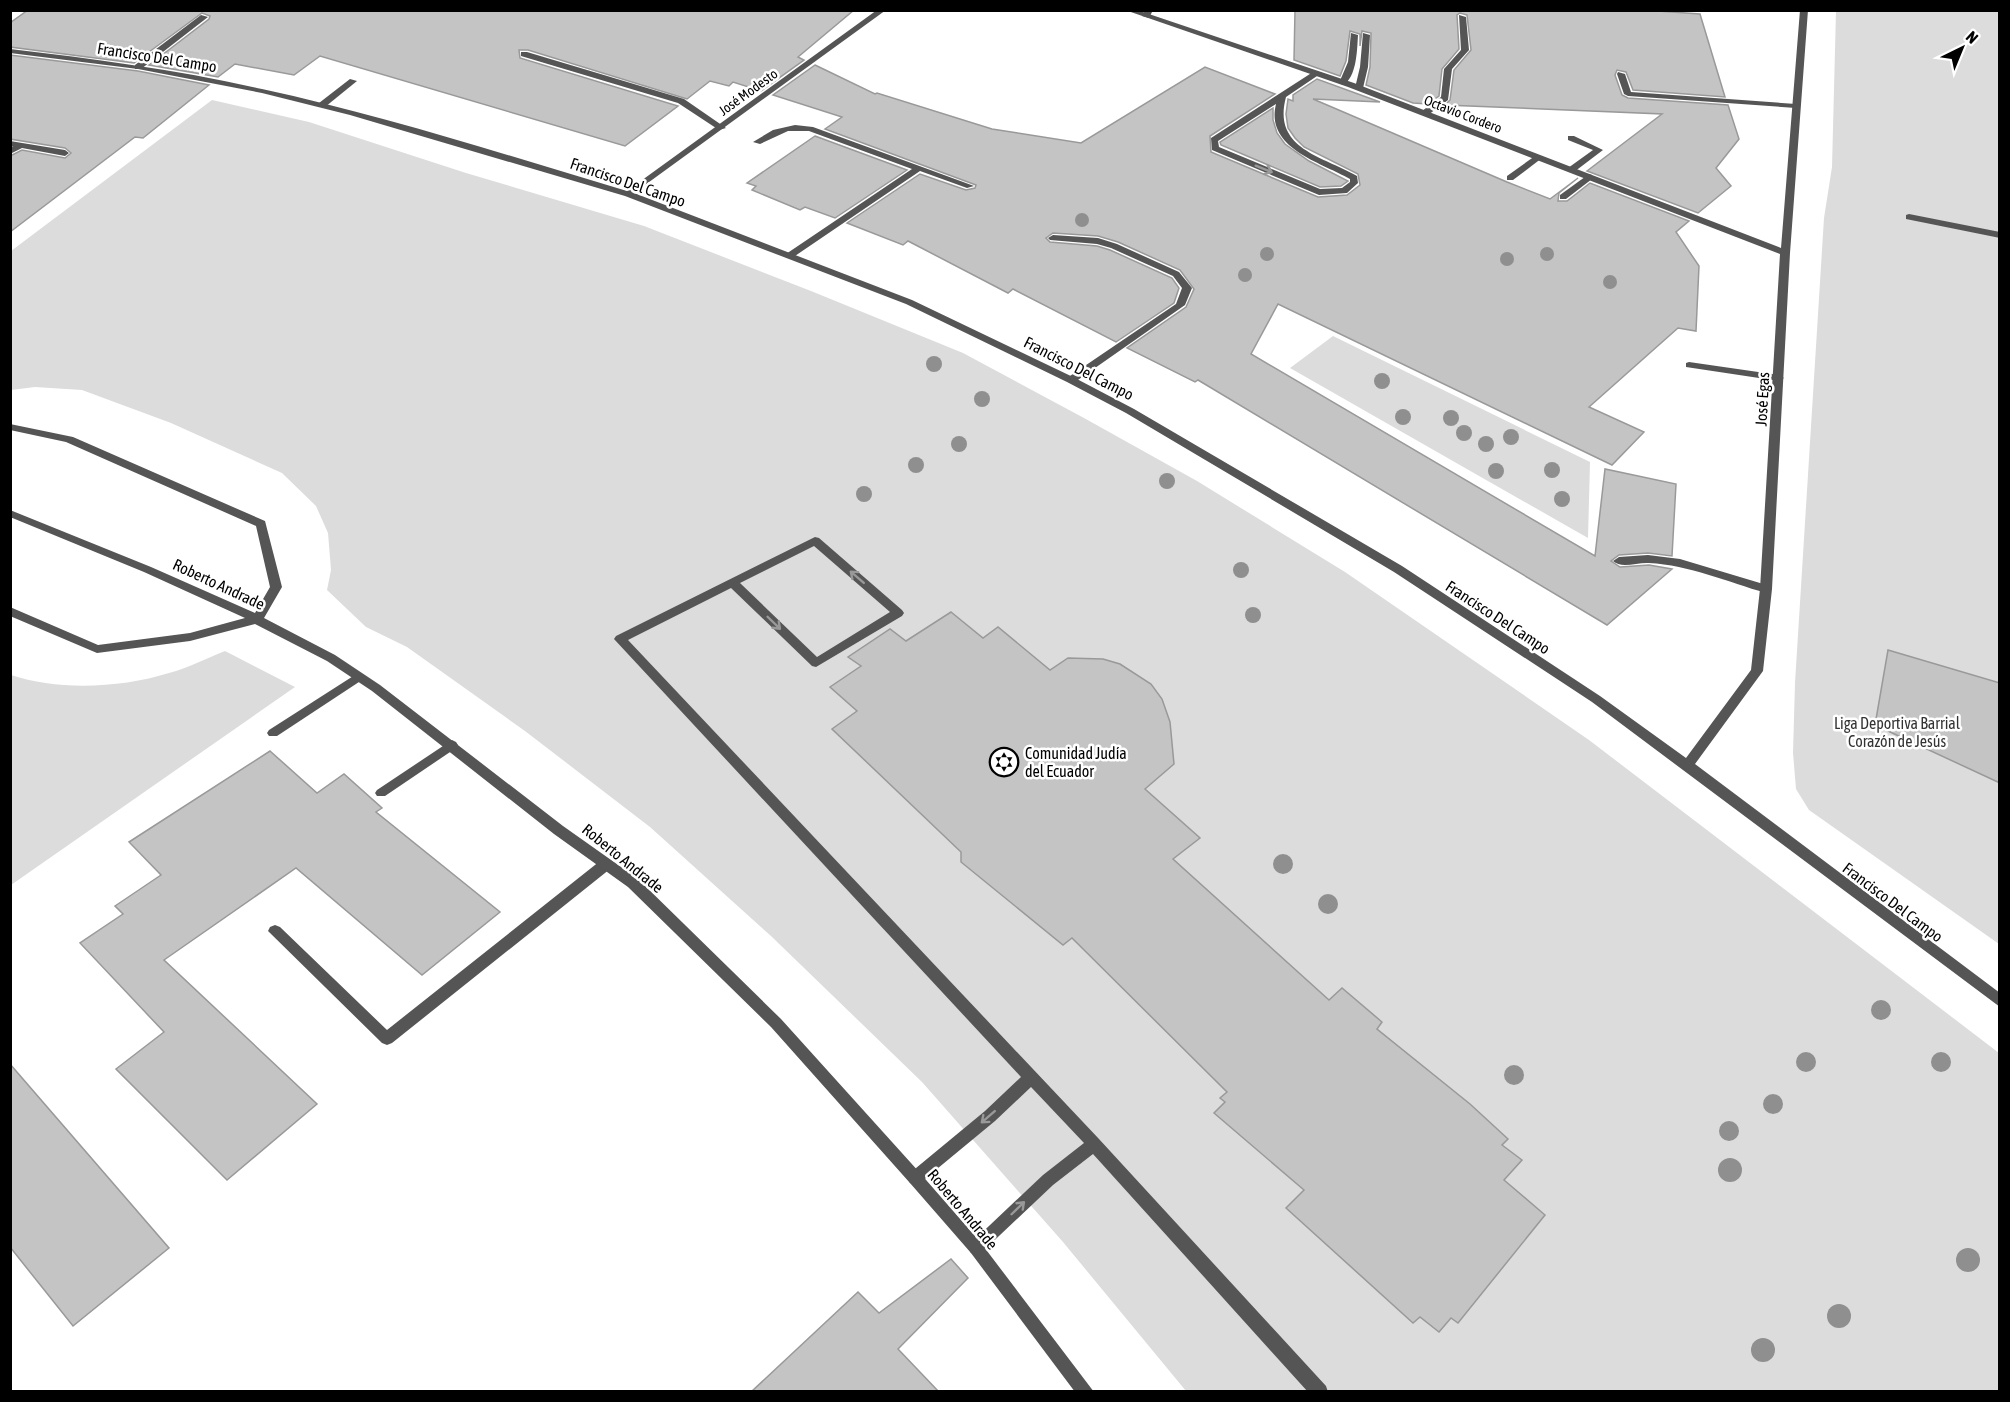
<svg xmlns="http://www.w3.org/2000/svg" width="2010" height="1402" viewBox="0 0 2010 1402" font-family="'Asap Condensed',sans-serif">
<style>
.green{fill:#dcdcdc}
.building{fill:#c4c4c4;stroke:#999;stroke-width:1.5}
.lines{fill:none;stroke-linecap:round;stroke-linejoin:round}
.service{fill:#555;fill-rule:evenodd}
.minor{fill:#555;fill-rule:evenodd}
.tree{fill:#8f8f8f}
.oneway{stroke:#999}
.labels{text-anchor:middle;stroke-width:5;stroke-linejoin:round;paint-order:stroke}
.far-street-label{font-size:14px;fill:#000;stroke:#fff}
.street-label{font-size:16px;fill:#000;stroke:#fff}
.park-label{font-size:16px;fill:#333;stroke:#fff}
.poi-label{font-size:16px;fill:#000;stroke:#fff;text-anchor:start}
</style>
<rect width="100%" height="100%" fill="#fff"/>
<g class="green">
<polygon points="1836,11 1999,11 1999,944 1809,810 1796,789 1793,753 1795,683 1824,218 1832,167"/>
<polygon points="212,100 309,122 466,173 644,226 811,291 963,353 1084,418 1197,481 1345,572 1589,740 1999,1053 1999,1391 1186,1391 1063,1242 922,1082 771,936 650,827 525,731 407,647 366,627 327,590 331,570 328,533 316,506 282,473 171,423 82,390 35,387 11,390 11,251"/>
<polygon points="1333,336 1590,462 1588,538 1290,368"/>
<path d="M225,651L295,687L11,885V675C58,691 121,688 169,673C188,668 207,658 225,651Z"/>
</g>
<g class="building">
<polygon points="28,10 854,10 798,57 804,60 761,91 733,82 729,86 710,81 687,99 528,50 519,50 520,58 678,106 625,146 320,56 294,75 235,64 218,77 149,65 209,19 210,16 202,13 134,63 10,47 10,23"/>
<polygon points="1295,10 1643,10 1700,14 1725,97 1633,90 1626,72 1617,70 1615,75 1622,95 1628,98 1728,105 1739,139 1716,168 1731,186 1698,213 1587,171 1662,114 1445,105 1450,100 1454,70 1471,50 1467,15 1460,13 1457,15 1459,49 1442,69 1439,96 1428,104 1413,103 1366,85 1370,67 1371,33 1362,31 1360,46 1360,34 1350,31 1346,61 1340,76 1294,60"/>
<polygon points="10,55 138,71 209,85 143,138 135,137 10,232 10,156 22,150 65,158 71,153 65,148 10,139"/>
<polygon points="815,65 875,94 877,93 992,129 1081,143 1205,67 1275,94 1210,136 1211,152 1318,197 1347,195 1360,185 1358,174 1304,147 1295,138 1288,128 1286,114 1288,99 1293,101 1293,95 1317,79 1380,102 1313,99 1507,182 1550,199 1578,178 1559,193 1558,201 1567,201 1590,183 1689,221 1676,232 1699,266 1696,331 1678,328 1589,407 1644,432 1612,465 1278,304 1251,354 1595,556 1605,469 1676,484 1672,556 1648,553 1619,555 1611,561 1620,567 1649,565 1672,569 1607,625 1198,380 1195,382 1127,348 1186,307 1194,289 1180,270 1118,242 1098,236 1053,233 1046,238 1050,242 1097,246 1110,250 1172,278 1179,288 1174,303 1116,342 1013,289 1008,293 908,241 903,245 847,223 920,174 966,190 975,188 976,185 825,129 842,117 773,95"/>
<polygon points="1273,108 1273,120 1277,133 1285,144 1309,161 1348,181 1341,186 1320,187 1221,145 1220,142"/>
<polygon points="815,136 907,170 835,218 805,207 800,210 752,190 756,186 747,183"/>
<polygon points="951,612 983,638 998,627 1050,670 1068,658 1103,659 1120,664 1151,684 1162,699 1170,722 1174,764 1145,789 1200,838 1173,859 1329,1000 1342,988 1382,1022 1377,1029 1470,1104 1508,1139 1502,1145 1522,1160 1504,1180 1545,1215 1458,1323 1451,1318 1439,1332 1420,1317 1413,1323 1286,1208 1304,1190 1214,1113 1225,1102 1220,1098 1227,1092 1072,938 1063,945 961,862 961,852 832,729 857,711 830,687 861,666 848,657 890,629 906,641"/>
<polygon points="1888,650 2000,683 2000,783 1875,725"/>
<polygon points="270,751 317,793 344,774 382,808 376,812 500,912 422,975 296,868 164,960 317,1104 227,1180 116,1069 164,1032 80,943 123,914 115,906 161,875 129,842"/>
<polygon points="10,1064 169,1248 73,1326 10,1247"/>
<polygon points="951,1259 968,1278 898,1349 939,1392 751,1392 858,1292 879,1313"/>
</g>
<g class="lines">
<g class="service">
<polygon points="1145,10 1153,10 1149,18 1142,16"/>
<polygon points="201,15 208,17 141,69 135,69 135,65"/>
<polygon points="1459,15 1466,17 1469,50 1452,69 1448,100 1428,115 1422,115 1422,111 1441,97 1444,69 1461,50"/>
<path d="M1351,33L1358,35C1357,50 1357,77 1343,85L1339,83L1348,62Z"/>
<polygon points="1363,33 1370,35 1368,67 1363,88 1359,90 1355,88 1360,67"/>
<polygon points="521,52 527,52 684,99 726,128 719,130 678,103 521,56"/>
<path d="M1313,72L1320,74L1286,97C1272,149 1322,156 1357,176L1358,183L1347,193L1319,195L1212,150L1211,138ZM1276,104C1265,148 1320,162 1350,179V182L1342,188L1320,189L1219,147L1218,141Z"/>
<polygon points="1618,72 1625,74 1631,92 1796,104 1800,106 1796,108 1628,96 1624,94 1617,74"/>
<polygon points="350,79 357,81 325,107 319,107 319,103"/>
<polygon points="795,125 813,127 974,186 967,188 920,171 792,258 786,258 786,254 912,169 809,131 788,131 760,144 753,142 773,130"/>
<polygon points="1568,136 1574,136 1603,150 1574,172 1568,172 1568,168 1593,150 1568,140"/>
<polygon points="10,141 65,150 69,153 65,156 22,148 10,154 10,148 13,146 10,146"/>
<polygon points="1535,156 1542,158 1513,180 1507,180 1507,176"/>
<polygon points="1589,174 1592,175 1592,179 1566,199 1560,199 1560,195"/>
<polygon points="1909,214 2000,232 2000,238 1906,219 1906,215"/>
<polygon points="1053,235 1098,238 1117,244 1179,272 1192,288 1185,305 1075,382 1067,382 1067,378 1176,304 1182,288 1173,276 1111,248 1097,244 1050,240 1048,238"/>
<polygon points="1689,362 1779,375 1784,378 1779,381 1686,367 1686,363"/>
<path d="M815,537L819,538L902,610L904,613L902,616L816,667L812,666L731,588L628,640L1099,1139L1326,1386L1328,1392H1308L1093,1154L1053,1185L981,1253L976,1255L971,1253L968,1248L971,1243L1043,1175L1084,1143L1031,1087L995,1121L920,1183L915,1185L910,1183L907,1178L910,1173L985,1111L1021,1077L614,639L616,636ZM814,546L890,612L817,657L740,583Z"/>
<path d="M1648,555L1680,559L1770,586L1772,589L1766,593C1728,582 1689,565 1649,563C1638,562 1621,569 1613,561L1619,557Z"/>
<polygon points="358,673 364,677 362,680 277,736 269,736 267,733 269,730"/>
<polygon points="452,740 456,742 458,745 456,748 385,796 377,796 375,793 377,790"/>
<polygon points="605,860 610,861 612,865 610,869 392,1043 387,1045 382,1043 268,931 270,927 275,925 280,927 387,1030 600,861"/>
</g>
<g class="minor">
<path d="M877,10H886L634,193L912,300L1075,378L1134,409L1402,566L1600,696L1686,758L1751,670L1760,589L1780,254L1348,87L1125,10H1137L1354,83L1781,248L1800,10H1808L1790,253L1772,589L1763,671L1695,764L2000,993V1007L1592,702L1394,572L1126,413L1067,382L906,304L625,196L350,115L262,93L138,69L10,53V49C95,59 179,70 262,89C386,116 506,155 627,191Z"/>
<polygon points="10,424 73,437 265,521 282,587 264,618 335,655 380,685 563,826 638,879 781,1019 920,1173 981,1243 1094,1392 1075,1392 971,1253 910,1183 771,1027 628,887 554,834 372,691 327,661 255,624 190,641 97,653 10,616 10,607 98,645 190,633 245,618 144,572 10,517 10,510 151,567 255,613 270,587 256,526 66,442 10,430"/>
</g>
</g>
<g class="tree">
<circle cx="1082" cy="220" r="7"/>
<circle cx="1267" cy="254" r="7"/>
<circle cx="1547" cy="254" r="7"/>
<circle cx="1507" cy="259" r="7"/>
<circle cx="1245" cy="275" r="7"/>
<circle cx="1610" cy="282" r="7"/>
<circle cx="934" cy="364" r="8"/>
<circle cx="1382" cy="381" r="8"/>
<circle cx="982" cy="399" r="8"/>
<circle cx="1403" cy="417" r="8"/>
<circle cx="1451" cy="418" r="8"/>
<circle cx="1464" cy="433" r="8"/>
<circle cx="1511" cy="437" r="8"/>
<circle cx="959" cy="444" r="8"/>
<circle cx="1486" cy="444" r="8"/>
<circle cx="916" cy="465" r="8"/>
<circle cx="1552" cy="470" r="8"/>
<circle cx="1496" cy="471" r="8"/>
<circle cx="1167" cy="481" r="8"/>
<circle cx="864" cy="494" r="8"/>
<circle cx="1562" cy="499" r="8"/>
<circle cx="1241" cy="570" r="8"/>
<circle cx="1253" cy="615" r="8"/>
<circle cx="1283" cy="864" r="10"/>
<circle cx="1328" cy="904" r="10"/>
<circle cx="1881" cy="1010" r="10"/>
<circle cx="1806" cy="1062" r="10"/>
<circle cx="1941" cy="1062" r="10"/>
<circle cx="1514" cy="1075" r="10"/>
<circle cx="1773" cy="1104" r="10"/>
<circle cx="1729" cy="1131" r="10"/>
<circle cx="1730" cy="1170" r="12"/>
<circle cx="1968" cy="1260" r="12"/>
<circle cx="1839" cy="1316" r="12"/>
<circle cx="1763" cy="1350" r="12"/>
</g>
<defs><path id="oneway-shaft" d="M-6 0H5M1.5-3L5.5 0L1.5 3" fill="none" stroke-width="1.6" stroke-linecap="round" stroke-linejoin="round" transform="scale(1.5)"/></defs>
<g class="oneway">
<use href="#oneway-shaft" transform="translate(1264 169) rotate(22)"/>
<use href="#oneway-shaft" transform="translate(857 577) rotate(-139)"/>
<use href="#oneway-shaft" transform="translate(774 623) rotate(44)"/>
<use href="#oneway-shaft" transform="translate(988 1117) rotate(139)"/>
<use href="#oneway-shaft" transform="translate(1018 1208) rotate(-44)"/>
</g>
<defs>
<g id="synagogue-ring" transform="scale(1.5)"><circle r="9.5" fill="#fff" stroke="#000" stroke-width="1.5"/><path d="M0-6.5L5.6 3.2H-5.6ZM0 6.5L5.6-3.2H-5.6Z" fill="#000"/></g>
</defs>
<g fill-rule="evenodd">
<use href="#synagogue-ring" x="1004" y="762"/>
</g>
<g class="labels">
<g class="far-street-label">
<text transform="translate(748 92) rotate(-36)" y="5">José Modesto</text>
<text transform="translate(1463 114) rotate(21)" y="5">Octavio Cordero</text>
</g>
<g class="street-label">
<text transform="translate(157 57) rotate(9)" y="6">Francisco Del Campo</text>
<text transform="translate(628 182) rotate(19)" y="6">Francisco Del Campo</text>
<text transform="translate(1079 368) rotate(27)" y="6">Francisco Del Campo</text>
<text transform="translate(1762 399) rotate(-87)" y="6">José Egas</text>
<text transform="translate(219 584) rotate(25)" y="6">Roberto Andrade</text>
<text transform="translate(1498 617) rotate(33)" y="6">Francisco Del Campo</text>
<text transform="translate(623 858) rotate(39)" y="6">Roberto Andrade</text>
<text transform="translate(1893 902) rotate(37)" y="6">Francisco Del Campo</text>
<text transform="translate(963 1209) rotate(50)" y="6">Roberto Andrade</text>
</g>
<g class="park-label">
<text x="1897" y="729">Liga Deportiva Barrial<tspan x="1897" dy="18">Corazón de Jesús</tspan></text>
</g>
<g class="poi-label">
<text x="1025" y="759">Comunidad Judía<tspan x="1025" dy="18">del Ecuador</tspan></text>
</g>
</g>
<rect width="2010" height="1402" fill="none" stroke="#000000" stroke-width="24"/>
<g transform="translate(1962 48) rotate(43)" stroke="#ffffff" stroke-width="4.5" paint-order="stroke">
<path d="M0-4.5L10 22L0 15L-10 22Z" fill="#000000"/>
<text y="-9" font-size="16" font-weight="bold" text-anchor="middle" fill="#000000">N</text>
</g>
</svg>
